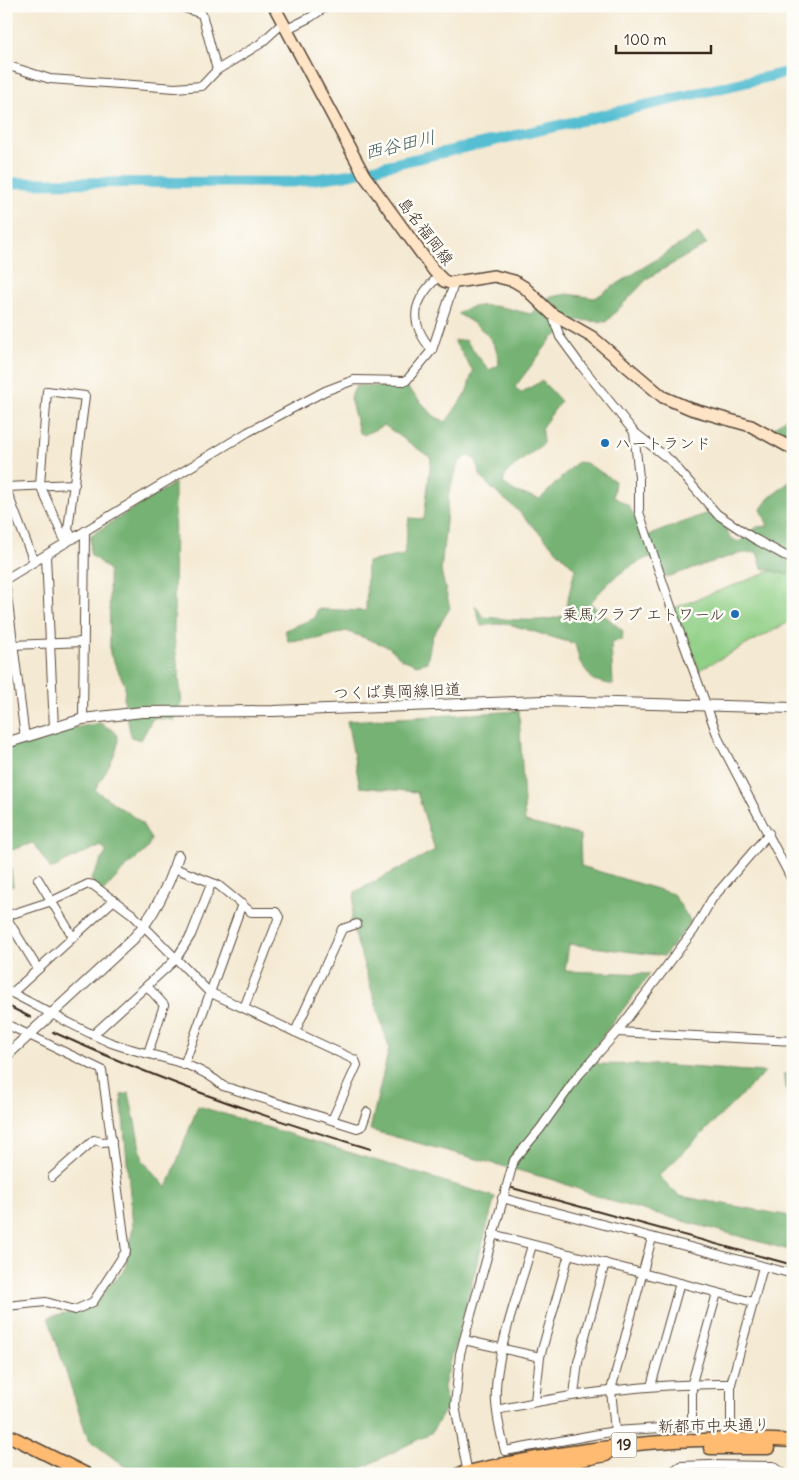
<svg xmlns="http://www.w3.org/2000/svg" width="799" height="1480" viewBox="0 0 799 1480" font-family="Delius,'Klee One',sans-serif">
<style>
.green{fill:#90cf86;stroke:#667c52}
.forest{fill:#74b273;stroke:#586e48}
.lines{fill:none;stroke-linecap:round;stroke-linejoin:round}
.river{stroke:#55bed2;stroke-width:11}
.minor-casing{stroke:#574739;stroke-width:10}
.tertiary-casing{stroke:#574739;stroke-width:12}
.secondary-casing{stroke:#574739;stroke-width:14}
.primary-casing{stroke:#574739;stroke-width:15}
.minor{stroke:#fff;stroke-width:8}
.tertiary{stroke:#fff;stroke-width:10}
.secondary{stroke:#ffe4c6;stroke-width:11}
.primary{stroke:#febb71;stroke-width:12}
.rail{stroke:#3b2a1e;stroke-width:2}
.poi-dot{fill:#1f6fb2;stroke:#fdfcf7;stroke-width:2}
.labels{text-anchor:middle;stroke-width:5;stroke-linejoin:round;paint-order:stroke}
.shield{fill:#fdfcf7;stroke:#75695f;stroke-width:1}
.shield-label{font-size:15px;font-weight:bold;fill:#3b2a1e}
.street-label{font-size:16px;fill:#3b2a1e;stroke:#fdfcf7}
.poi-label{font-size:16px;fill:#3b2a1e;stroke:#fdfcf7;text-anchor:start}
.water-label{font-size:18px;font-style:italic;fill:#445e5d;stroke:#fdfcf7}
</style>
<rect width="100%" height="100%" fill="#fdfcf7"/>
<filter id="ink" filterUnits="userSpaceOnUse"><feTurbulence type="fractalNoise" baseFrequency=".02" numOctaves="2"/><feDisplacementMap in="SourceGraphic" scale="10" xChannelSelector="R" yChannelSelector="G"/><feConvolveMatrix kernelMatrix="1 2 1 2 8 2 1 2 1" color-interpolation-filters="sRGB"/></filter>
<filter id="wash" filterUnits="userSpaceOnUse"><feTurbulence type="fractalNoise" baseFrequency=".0096" numOctaves="4" result="noise"/><feDisplacementMap in="SourceGraphic" scale="20" xChannelSelector="R" yChannelSelector="G"/><feGaussianBlur stdDeviation="1.12" result="paint"/><feColorMatrix in="noise" values="0 0 0 0 0 0 0 0 0 0 0 0 0 0 0 0 0 1.4 0 .05"/><feComposite in="paint" operator="in"/></filter>
<g filter="url(#wash)">
<rect width="100%" height="100%" fill="#f4e9d2"/>
<polygon class="green" points="779,568 793,578 793,620 699,670 674,608"/>
<g class="forest">
<path d="M698,233L707,244L648,278L606,322L576,320L566,330L552,338L515,387L520,393L542,381L561,401L542,427L543,444L507,472L503,483L516,492L540,499L577,462L586,463L615,481L613,497L628,505L647,536L707,513L722,522L730,538L739,542L757,527L768,526L761,509L769,498L793,479V570L788,575L762,568L757,552L737,554L667,577L650,557C623,568 609,581 590,603L623,631L622,640L611,642L613,685L593,680L580,662L575,644L505,623L481,626L475,605L483,617C505,619 544,624 564,615L575,569L514,507L492,489L481,477L476,460L468,456L459,462L449,492L441,571L450,608L432,637L427,662L417,665L402,659L389,647L346,631L317,639L288,641L285,630L315,618L317,609L366,611L367,562L404,555L409,518L424,519L431,458L384,425L364,435L359,432L350,398L356,386L407,387L434,416L446,422L466,393L473,371L454,341L465,340L489,370L499,365C498,339 480,326 458,314C477,298 509,309 531,314L545,298L568,294L595,298Z"/>
<polygon points="793,412 793,442 771,430"/>
<polygon points="175,483 174,635 182,704 174,720 153,718 141,740 131,737 124,700 125,685 110,654 109,570 90,554 91,535"/>
<polygon points="519,711 525,822 580,835 581,866 673,894 691,922 664,956 569,944 565,971 650,974 592,1050 598,1064 656,1065 765,1072 659,1176 679,1196 790,1216 793,1214 793,1251 610,1201 554,1180 370,1130 389,1048 351,922 355,892 435,850 417,792 360,787 347,721"/>
<path d="M100,723C104,726 113,729 116,734C125,746 101,778 95,790L141,822L151,839L147,849L125,868L99,896L91,879L107,851L100,845L51,869L33,843L9,851L13,886L6,888V749L63,730Z"/>
<polygon points="793,1074 793,1117 783,1074"/>
<polygon points="129,1093 143,1161 167,1188 198,1106 495,1197 443,1390 448,1406 431,1433 350,1474 146,1474 129,1470 88,1439 48,1317 86,1308 125,1270 133,1227 121,1095"/>
</g>
<g class="lines">
<polyline class="river" points="6,183 293,182 346,175 793,71"/>
</g>
</g>
<g filter="url(#ink)">
<g class="lines">
<g class="minor-casing">
<g id="minor">
<polyline points="179,6 202,14 217,70"/>
<polyline points="287,29 311,17 327,6"/>
<polyline points="6,65 50,79 175,88 202,86 217,70 260,44 284,22"/>
<polyline points="552,314 560,337 579,363 634,432 671,461 717,514 753,538 793,560"/>
<path d="M432,350C408,322 412,301 439,276"/>
<polyline points="634,432 639,477 639,512 681,636 719,740 793,882"/>
<polyline points="6,487 75,484"/>
<polyline points="6,489 34,562"/>
<polyline points="66,543 40,485 47,391 85,396 68,530 73,539"/>
<polyline points="46,556 54,728"/>
<polyline points="6,579 248,432 325,391 354,380 406,381 432,350 454,284"/>
<polyline points="6,587 25,738"/>
<polyline points="13,645 83,642"/>
<polyline points="83,719 85,531"/>
<polyline points="174,868 218,885 251,912 276,912 279,917 244,1008"/>
<polyline points="38,879 73,937"/>
<polyline points="6,916 52,901 88,884 93,885 132,914 209,992 355,1060 357,1065 332,1120"/>
<polyline points="6,917 38,969"/>
<polyline points="147,986 164,1005 148,1053"/>
<path d="M6,990C40,1007 74,1027 109,1042C147,1057 192,1058 223,1086L357,1128L362,1126L367,1112"/>
<polyline points="12,993 114,900"/>
<polyline points="6,1024 102,1070 126,1251 93,1302 75,1310 46,1302 6,1306"/>
<polyline points="295,1032 342,929 357,924"/>
<polyline points="617,1032 793,1041"/>
<polyline points="94,1034 176,959 191,935 210,887"/>
<polyline points="184,1065 242,904"/>
<polyline points="52,1177 94,1140 102,1142 112,1141"/>
<polyline points="502,1198 793,1274"/>
<polyline points="492,1234 753,1302"/>
<path d="M532,1245C520,1289 493,1358 496,1402C497,1419 501,1435 505,1451L615,1431L692,1426V1383L717,1293"/>
<polyline points="464,1340 540,1357"/>
<polyline points="651,1386 680,1283"/>
<polyline points="574,1395 578,1362 605,1263"/>
<polyline points="535,1401 540,1357 569,1254"/>
<path d="M497,1410C574,1393 652,1383 731,1384"/>
<polyline points="615,1431 611,1390 652,1238"/>
<polyline points="731,1438 731,1384 763,1267"/>
<polyline points="468,1474 455,1406 460,1354 514,1160 540,1129 577,1077 617,1032 694,930 712,899 769,833"/>
<polyline points="669,1474 680,1466 710,1465 773,1466 784,1474"/>
</g>
</g>
<g class="tertiary-casing">
<g id="tertiary">
<polyline points="6,743 83,719 142,712 273,711 544,701 793,708"/>
<path d="M6,1056L133,939C155,914 168,887 178,856"/>
</g>
</g>
<g class="secondary-casing">
<polyline id="secondary" points="274,6 364,175 434,271 444,281 450,283 494,276 514,281 524,287 552,314 592,337 663,397 691,409 751,426 793,449"/>
</g>
<g class="primary-casing">
<g id="primary">
<polyline points="6,1434 86,1474"/>
<polyline points="710,1448 768,1448"/>
<path d="M459,1474C569,1448 680,1434 793,1441"/>
<polyline points="507,1474 606,1455"/>
</g>
</g>
<use href="#minor" class="minor"/>
<use href="#tertiary" class="tertiary"/>
<use href="#secondary" class="secondary"/>
<use href="#primary" class="primary"/>
<g class="rail">
<polyline points="6,1005 30,1017"/>
<path d="M53,1032C156,1079 262,1117 371,1149"/>
<polyline points="512,1188 793,1265"/>
</g>
</g>
</g>
<g class="poi-dot">
<circle cx="605" cy="443" r="5"/>
<circle cx="735" cy="614" r="5"/>
</g>
<g class="labels">
<rect class="shield" x="611.5" y="1432.5" width="25" height="25" rx="4"/>
<g class="shield-label">
<text x="624" y="1450">19</text>
</g>
<g class="street-label">
<text transform="translate(426 231) rotate(53)" y="6">島名福岡線</text>
<text transform="translate(397 691) rotate(-2)" y="6">つくば真岡線旧道</text>
<text transform="translate(714 1425) rotate(-1)" y="6">新都市中央通り</text>
</g>
<g class="poi-label">
<text x="615" y="449">ハートランド</text>
<text x="725" y="620" text-anchor="end">乗馬クラブ エトワール</text>
</g>
<g class="water-label">
<text transform="translate(400 145) rotate(-13)" y="6">西谷田川</text>
</g>
</g>
<rect width="799" height="1480" fill="none" stroke="#fdfcf7" stroke-width="25"/>
<path d="M616 45v8h95v-8" fill="none" stroke="#3b2a1e" stroke-width="2.5"/>
<text x="624" y="45" font-size="15" fill="#3b2a1e" stroke="#fdfcf7" stroke-width="4" paint-order="stroke">100 m</text>
</svg>
